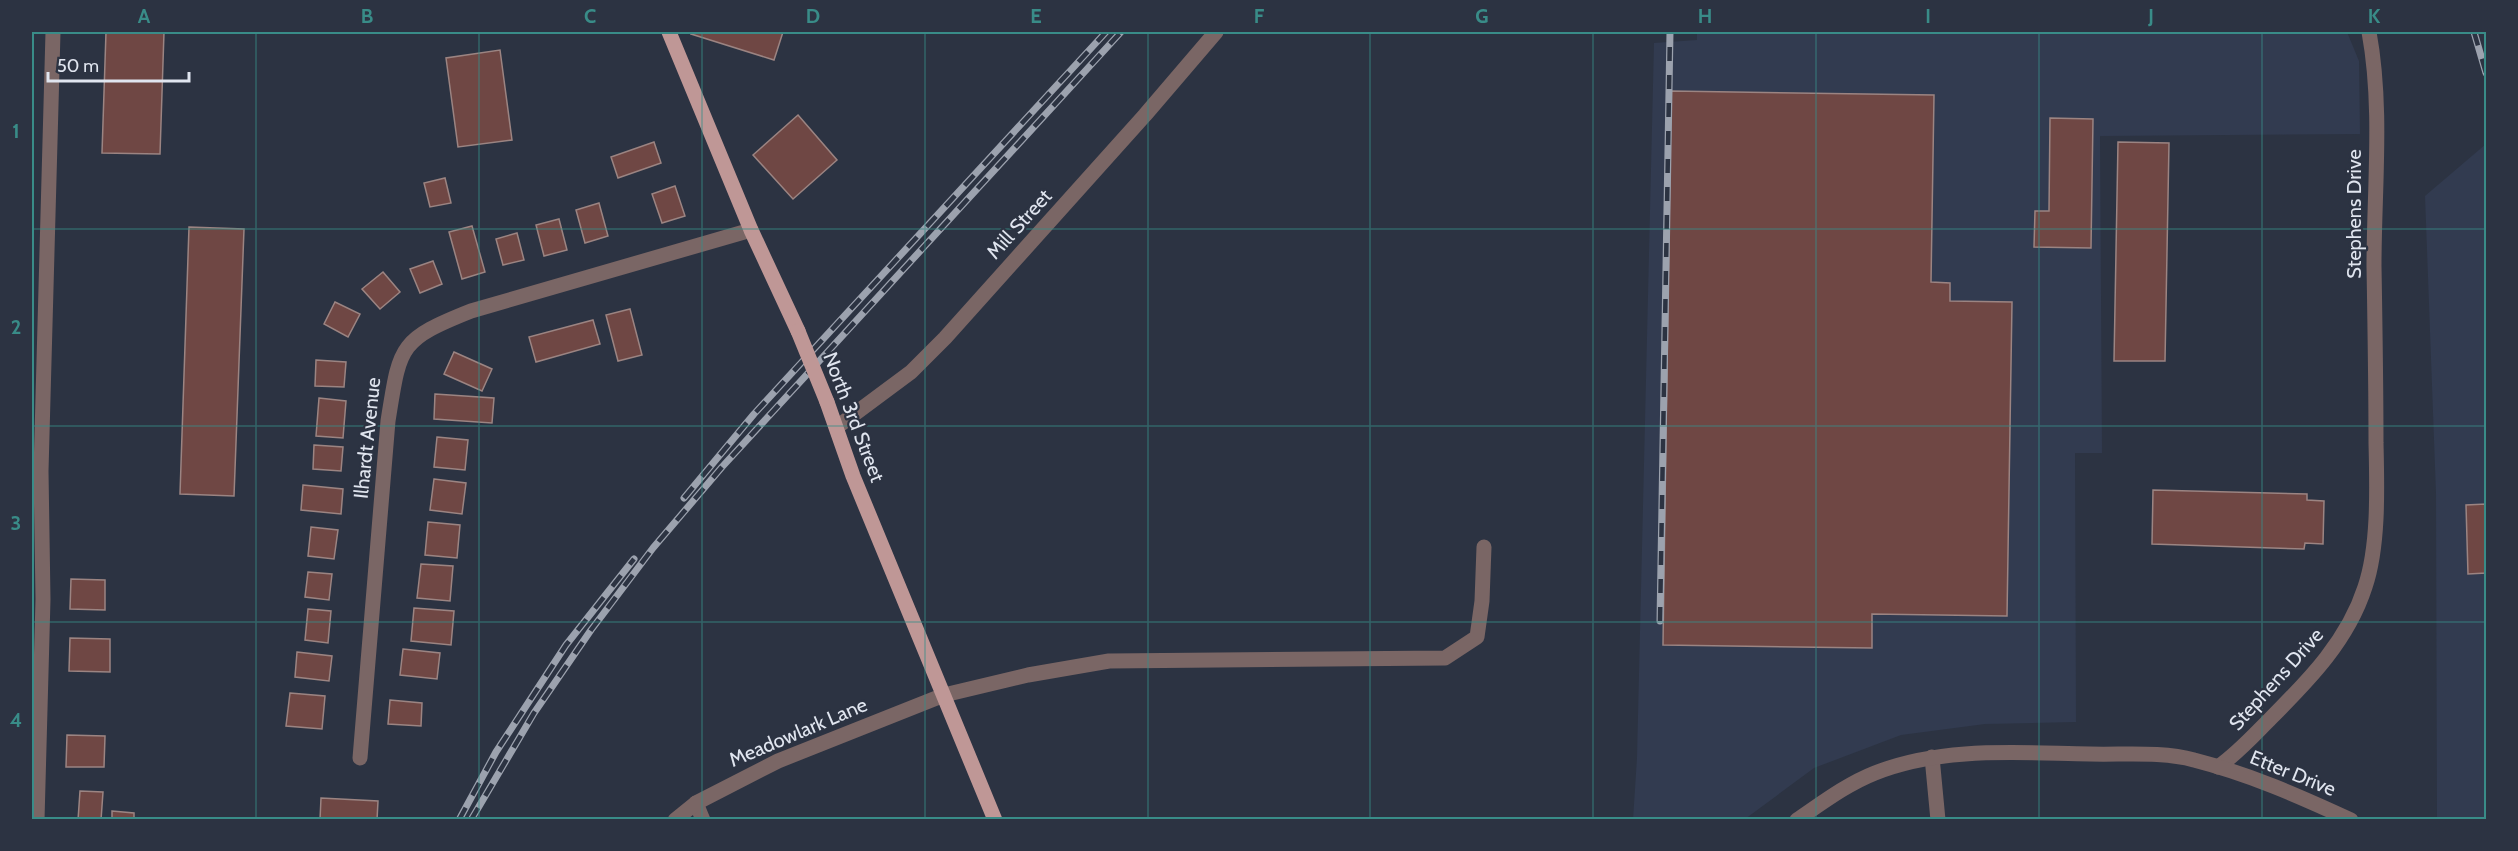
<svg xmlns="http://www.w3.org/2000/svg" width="2518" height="851" viewBox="0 0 2518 851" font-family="Cabin,sans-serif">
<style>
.built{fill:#323b50}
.building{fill:#6f4744;stroke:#9b8482;stroke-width:1.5}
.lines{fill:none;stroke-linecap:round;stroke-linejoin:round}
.minor{stroke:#7a6665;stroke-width:15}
.major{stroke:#bf9796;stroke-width:15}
.rail-casing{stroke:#9ca2ae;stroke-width:7}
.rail{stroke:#2c3342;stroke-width:4.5;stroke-dasharray:14;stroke-linecap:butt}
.major-bridge{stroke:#bf9796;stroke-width:15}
.grid{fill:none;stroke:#398c88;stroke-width:1.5;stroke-opacity:0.55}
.labels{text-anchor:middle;stroke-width:4.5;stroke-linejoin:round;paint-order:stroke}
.street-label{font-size:20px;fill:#e0e5ef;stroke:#2c3342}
.neatline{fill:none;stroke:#398c88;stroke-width:2}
.grid-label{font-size:20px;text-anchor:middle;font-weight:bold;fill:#398c88}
</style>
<rect width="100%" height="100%" fill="#2c3342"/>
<g class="built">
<polygon points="1697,32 2347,32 2359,61 2360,134 2100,136 2102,453 2075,453 2076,722 1985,724 1901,735 1814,768 1745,819 1633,820 1637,758 1654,43 1697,40"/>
<polygon points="2486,144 2486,819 2437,819 2436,493 2425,196"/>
</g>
<g class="building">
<polygon points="106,32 164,32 160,154 102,153"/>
<polygon points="692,32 783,32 774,60 691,34"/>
<polygon points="500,50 512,140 458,147 446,58"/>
<polygon points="1671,91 1934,95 1931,282 1950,283 1950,301 2012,302 2007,616 1872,614 1872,648 1663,645"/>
<polygon points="798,115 837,160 793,199 753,155"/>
<polygon points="2050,118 2093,119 2091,248 2034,247 2035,211 2049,211"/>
<polygon points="654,142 661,163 618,178 611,157"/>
<polygon points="2118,142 2169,143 2165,361 2114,361"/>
<polygon points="445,178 451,203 430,207 424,183"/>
<polygon points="675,186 685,216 662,223 652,194"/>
<polygon points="599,203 608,236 585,243 576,210"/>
<polygon points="559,219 567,250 544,256 536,225"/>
<polygon points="472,226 485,272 462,279 449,232"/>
<polygon points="189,227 244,229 234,496 180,494"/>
<polygon points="517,233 524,260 503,265 496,239"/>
<polygon points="433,261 442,284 420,293 410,269"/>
<polygon points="383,272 400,292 380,309 362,289"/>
<polygon points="335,302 360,314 348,337 324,324"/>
<polygon points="630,309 642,355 618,361 606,315"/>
<polygon points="593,320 600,344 536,362 529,337"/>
<polygon points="454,352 492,369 482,391 444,374"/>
<polygon points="316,360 346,362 344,387 315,386"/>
<polygon points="435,394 494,398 492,423 434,419"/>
<polygon points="319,398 346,401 343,438 316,436"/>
<polygon points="437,437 468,440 465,470 434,467"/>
<polygon points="314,445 343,447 341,471 313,469"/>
<polygon points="434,479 466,483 462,514 430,510"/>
<polygon points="303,485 343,489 341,514 301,510"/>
<polygon points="2153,490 2307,494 2307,500 2324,501 2323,544 2305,543 2304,549 2152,544"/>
<polygon points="2486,504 2486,573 2468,574 2466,505"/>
<polygon points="428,522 460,525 457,558 425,555"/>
<polygon points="311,527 338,530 334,559 308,556"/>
<polygon points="421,564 453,566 450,601 417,598"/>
<polygon points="308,572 332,574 329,600 305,597"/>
<polygon points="71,579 105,580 105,610 70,609"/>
<polygon points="414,608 454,611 451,645 411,641"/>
<polygon points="308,609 331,611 328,643 305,640"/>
<polygon points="70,638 110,639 110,672 69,671"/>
<polygon points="403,649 440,653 437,679 400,675"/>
<polygon points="297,652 332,656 329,681 295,677"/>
<polygon points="290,693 325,696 322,729 286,726"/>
<polygon points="390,700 422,703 421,726 388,724"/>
<polygon points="67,735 105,736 104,767 66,767"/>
<polygon points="80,791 103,792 101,820 78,820"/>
<polygon points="321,798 378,801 377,820 320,820"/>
<polygon points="112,811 134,813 134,820 112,820"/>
</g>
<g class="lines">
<g class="minor">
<polyline points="837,427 911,372 945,338 1145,115 1216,32"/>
<polyline points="1932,757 1938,820"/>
<path d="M360,758L388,421C400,346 398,340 471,311L751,230"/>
<path d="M2218,767C2238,753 2254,735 2271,718C2310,679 2348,640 2365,587C2379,546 2377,487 2376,443C2376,384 2375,325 2374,266C2374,189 2383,108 2369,32"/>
<polyline points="696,803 703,820"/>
<polyline points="37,820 43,599 41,471 53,32"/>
<polyline points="675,820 696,803 778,761 944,695 1028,675 1109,661 1445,658 1477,637 1482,601 1484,547"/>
<path d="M1797,820C1822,803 1847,784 1875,773C1943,746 2019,753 2090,754C2123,755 2162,751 2194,760C2249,774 2299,796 2351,820"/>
</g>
<g class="major">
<polyline points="669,32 751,230 798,331"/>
<polyline points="827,402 853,476 995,820"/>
</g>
<g class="rail-casing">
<g id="rail">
<polyline points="2474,32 2486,73"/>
<polyline points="684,498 754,414 1106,32"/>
<polyline points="1660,621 1670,32"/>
<polyline points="459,820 496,752 566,645 634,559"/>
<polyline points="471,820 534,713 591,630 653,548 722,467 1121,32"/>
</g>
</g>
<use href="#rail" class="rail"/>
<polyline class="major-bridge" points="798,331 827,402"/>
</g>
<path class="grid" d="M256,32V820M479,32V820M702,32V820M925,32V820M1148,32V820M1370,32V820M1593,32V820M1816,32V820M2039,32V820M2262,32V820M32,229H2486M32,426H2486M32,622H2486"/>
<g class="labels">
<g class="street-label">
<text transform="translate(2354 214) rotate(-90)" y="7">Stephens Drive</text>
<text transform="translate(1019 224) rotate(-48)" y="7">Mill Street</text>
<text transform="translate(854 417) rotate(69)" y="7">North 3rd Street</text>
<text transform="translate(367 438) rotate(-84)" y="7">Ilhardt Avenue</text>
<text transform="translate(2276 679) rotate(-48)" y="7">Stephens Drive</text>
<text transform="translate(798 732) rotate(-23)" y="7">Meadowlark Lane</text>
<text transform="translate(2293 773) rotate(22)" y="7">Etter Drive</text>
</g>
</g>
<rect width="2518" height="851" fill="none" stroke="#2c3342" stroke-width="66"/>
<path d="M48 72v9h141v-9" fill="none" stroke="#e0e5ef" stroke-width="3"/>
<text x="57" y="72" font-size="18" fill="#e0e5ef" stroke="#2c3342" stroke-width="4.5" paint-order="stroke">50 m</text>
<rect x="33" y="33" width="2452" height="785" class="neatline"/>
<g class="grid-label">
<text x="144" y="23">A</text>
<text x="367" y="23">B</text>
<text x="590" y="23">C</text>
<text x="813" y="23">D</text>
<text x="1036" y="23">E</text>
<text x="1259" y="23">F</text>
<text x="1482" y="23">G</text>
<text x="1705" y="23">H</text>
<text x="1928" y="23">I</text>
<text x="2151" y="23">J</text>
<text x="2374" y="23">K</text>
<text x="16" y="138">1</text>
<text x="16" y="334">2</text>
<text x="16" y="530">3</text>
<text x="16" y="727">4</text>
</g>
</svg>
